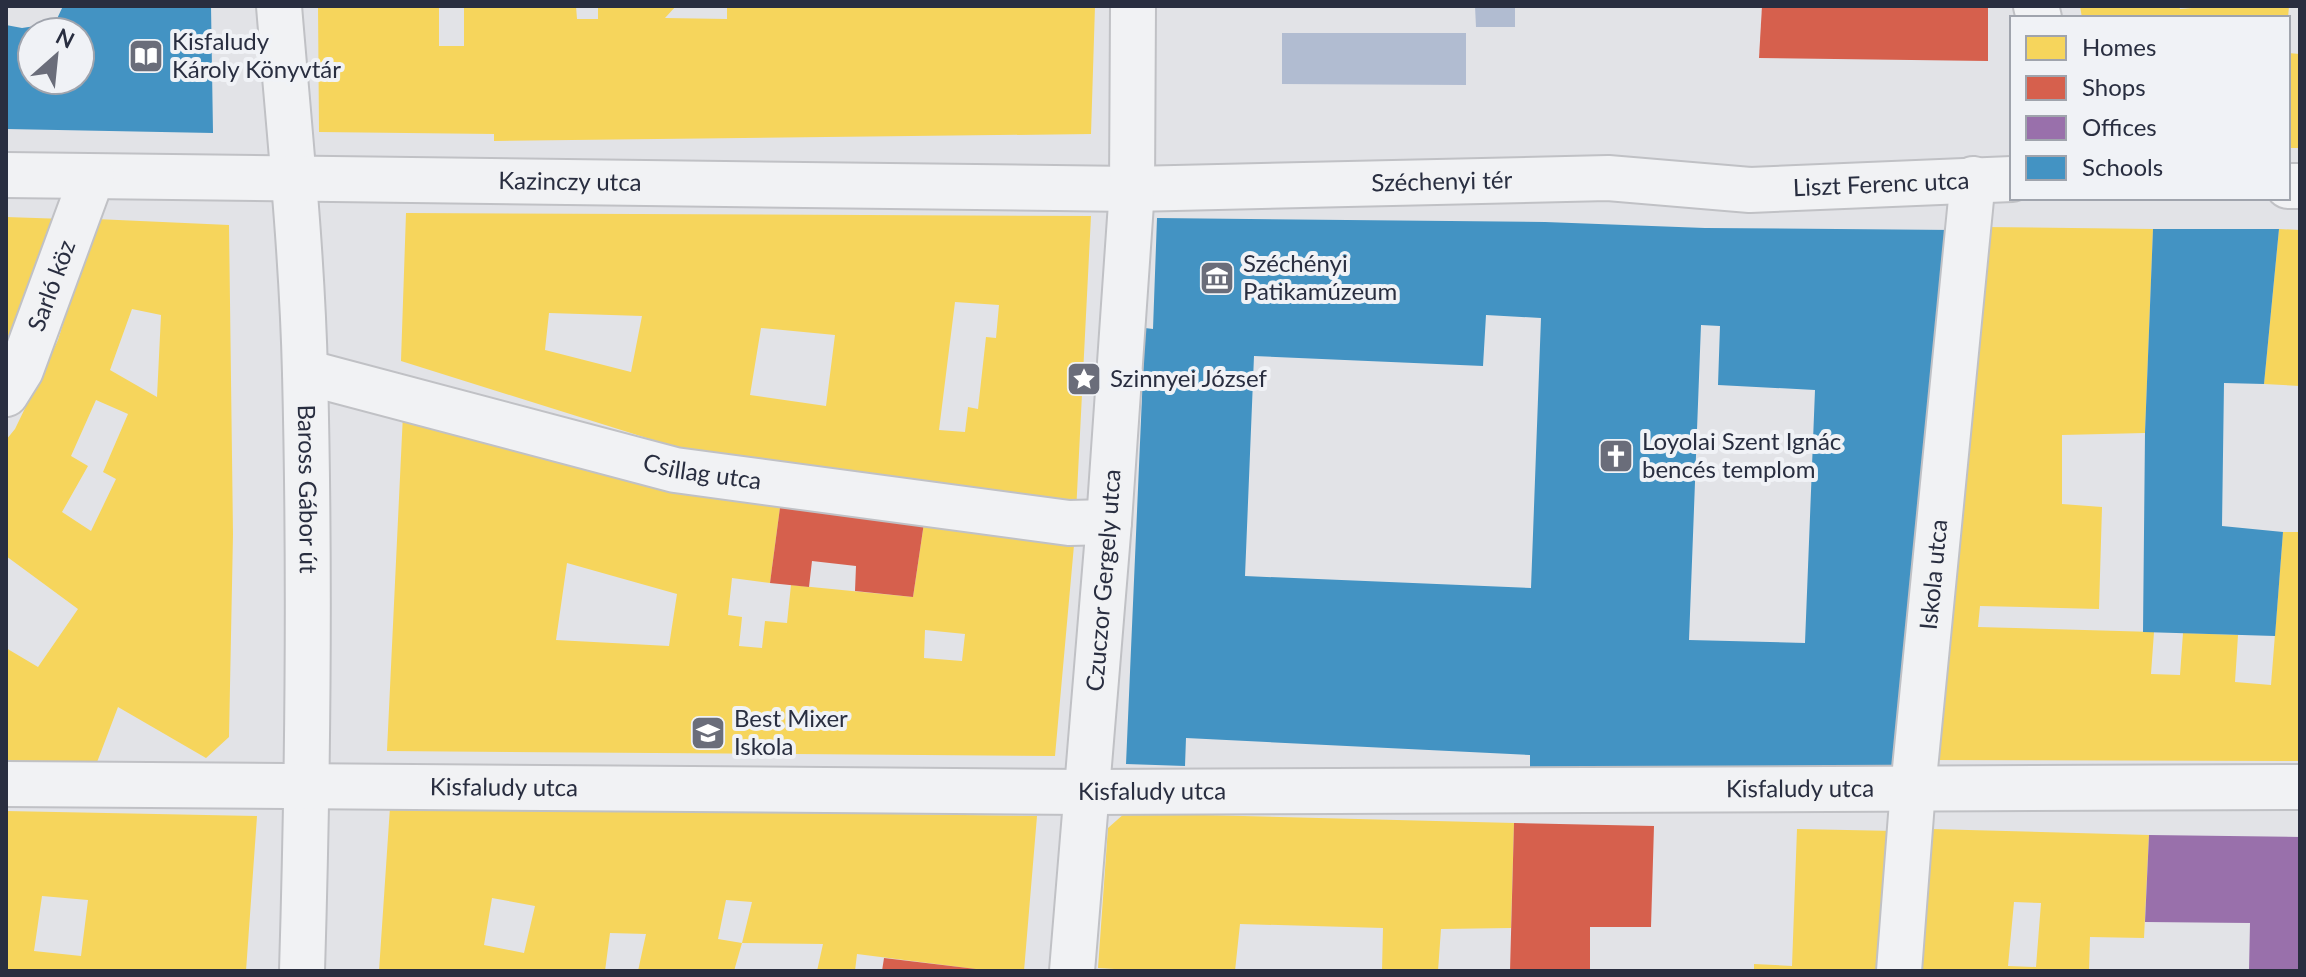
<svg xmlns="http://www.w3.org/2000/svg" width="2306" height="977" viewBox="0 0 2306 977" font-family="Lato,sans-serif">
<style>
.water{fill:#b1bcd1}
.homes{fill:#f6d55c;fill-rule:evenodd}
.shops{fill:#d6604d}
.offices{fill:#9970ab}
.schools{fill:#4393c3;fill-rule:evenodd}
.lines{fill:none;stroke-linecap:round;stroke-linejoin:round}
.street-casing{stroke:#c0c1c5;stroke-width:48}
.street{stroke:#f1f2f4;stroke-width:44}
.labels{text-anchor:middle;stroke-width:8;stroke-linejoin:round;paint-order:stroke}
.poi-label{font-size:24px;fill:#292e40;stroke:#f0f2f6;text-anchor:start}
.street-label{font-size:24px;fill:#292e40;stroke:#f0f2f6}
</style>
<rect width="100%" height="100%" fill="#e2e3e7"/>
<g class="water">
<polygon points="1475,6 1515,6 1515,27 1476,27"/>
<polygon points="1282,33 1466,33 1466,85 1282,84"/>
</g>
<g class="homes">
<polygon points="318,6 439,6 439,46 464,46 464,6 576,6 577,19 598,19 598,6 676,6 665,18 727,19 727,6 1095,6 1091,134 494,141 494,134 319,132"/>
<polygon points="2080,6 2179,6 2180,9 2216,6 2289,6 2288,18 2082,18"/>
<polygon points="2288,53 2300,54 2300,148 2288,148"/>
<path d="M406,213L1091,216L1076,513L685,450L401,361ZM955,302L999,305L996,338L986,337L978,409L968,407L965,432L939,430ZM549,313L642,316L631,372L545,350ZM761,328L835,335L826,406L750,395Z"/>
<polygon points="6,217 65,219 6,358"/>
<path d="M96,219L229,225L233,534L229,737L206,758L118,707L91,778L6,776V648L38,667L78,609L6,556V440L15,429L58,340ZM132,309L161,315L157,397L110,370ZM96,400L128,414L103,472L116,479L91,531L62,512L88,466L71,456Z"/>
<polygon points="1983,227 2153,229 2145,433 2062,435 2062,504 2102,507 2099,609 1980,606 1978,627 2154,632 2151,674 2180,675 2183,633 2238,635 2235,682 2271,685 2283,532 2300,532 2300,761 1926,760"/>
<polygon points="2279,229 2300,230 2300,386 2264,384"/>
<path d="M403,414L781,500L770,583L732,578L728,615L742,617L739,646L762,648L765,621L787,623L791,585L913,597L925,516L1075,534L1055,756L387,751ZM567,563L677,594L669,646L556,640ZM925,630L965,634L962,661L924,658Z"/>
<path d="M390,807L1037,816L1024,971H991L857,954L855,971H817L823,944L742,943L752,902L726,900L718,939L742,943L734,971H638L646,934L610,933L605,971H379ZM492,898L535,906L524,953L484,945Z"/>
<path d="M6,811L257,816L246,971H6ZM42,896L88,900L81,956L34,951Z"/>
<polygon points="1125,813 1514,823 1511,928 1441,929 1438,971 1382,971 1383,928 1240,924 1235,971 1148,971 1098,968 1108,828"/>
<polygon points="1797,829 1896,831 1886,971 1754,971 1754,964 1792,966"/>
<path d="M1931,829L2149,835L2144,938L2090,937L2089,971H1917ZM2014,902L2041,903L2036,967L2008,966Z"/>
</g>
<g class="shops">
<polygon points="1762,6 1988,6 1988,61 1759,58"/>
<polygon points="781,500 925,516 913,597 855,591 856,566 812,561 809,587 770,583"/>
<polygon points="1514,823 1654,826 1651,927 1590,927 1590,971 1510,971"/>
<polygon points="884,958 976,969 975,971 882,971"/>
</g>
<polygon class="offices" points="2149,835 2300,837 2300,971 2249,971 2250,923 2145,922"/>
<g class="schools">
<path d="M63,6H211L213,133L6,129V25L22,28L55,23ZM32,32H80V80H32Z"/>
<path d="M1157,218L1545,222L1705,228L1955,230L1905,787L1530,772V755L1186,738L1185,766L1126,764L1145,328L1153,329ZM1486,315L1541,318L1531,588L1245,576L1254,356L1483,366ZM1701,325L1720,326L1718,385L1815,390L1805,643L1689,640Z"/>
<polygon points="2153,229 2279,229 2264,384 2224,383 2222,526 2283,532 2275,636 2143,632 2145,433"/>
</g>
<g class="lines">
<g class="street-casing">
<g id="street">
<path id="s1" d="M279,6C289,128 302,251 305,373C310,572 308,772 302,971"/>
<polyline points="2036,6 2039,18"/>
<path id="s2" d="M6,175L1132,189L1608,178L1750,190L2012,179"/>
<polyline points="2288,186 2300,186"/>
<path id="s3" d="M305,372L675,470L1069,523L1109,522"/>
<path id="s4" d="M6,394L21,370L92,177"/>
<path id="s5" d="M6,784L1085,792L2300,787"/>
<path id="s6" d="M1072,971L1109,522L1132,189L1133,6"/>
<path id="s7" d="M1899,971L1913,789L1973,179"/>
</g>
</g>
<use href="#street" class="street"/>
</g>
<defs>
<g id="library-square" transform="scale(1.8)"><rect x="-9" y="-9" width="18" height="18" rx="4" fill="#6a6d7a" stroke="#f0f2f6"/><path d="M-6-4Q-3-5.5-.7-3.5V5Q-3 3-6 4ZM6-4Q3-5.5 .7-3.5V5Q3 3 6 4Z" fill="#fff"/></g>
<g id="museum-square" transform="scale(1.8)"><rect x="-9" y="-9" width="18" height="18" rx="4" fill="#6a6d7a" stroke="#f0f2f6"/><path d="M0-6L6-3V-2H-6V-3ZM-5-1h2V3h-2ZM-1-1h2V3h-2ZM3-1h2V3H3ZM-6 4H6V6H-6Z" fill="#fff"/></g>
<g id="sight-square" transform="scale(1.8)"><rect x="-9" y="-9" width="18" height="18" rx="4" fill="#6a6d7a" stroke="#f0f2f6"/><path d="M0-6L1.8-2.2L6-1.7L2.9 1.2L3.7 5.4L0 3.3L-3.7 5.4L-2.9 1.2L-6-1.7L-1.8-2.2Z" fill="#fff"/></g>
<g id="church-square" transform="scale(1.8)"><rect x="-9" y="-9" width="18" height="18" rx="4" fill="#6a6d7a" stroke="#f0f2f6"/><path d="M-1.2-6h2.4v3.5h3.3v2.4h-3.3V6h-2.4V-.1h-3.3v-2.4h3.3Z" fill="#fff"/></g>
<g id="school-square" transform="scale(1.8)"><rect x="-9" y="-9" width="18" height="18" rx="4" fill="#6a6d7a" stroke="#f0f2f6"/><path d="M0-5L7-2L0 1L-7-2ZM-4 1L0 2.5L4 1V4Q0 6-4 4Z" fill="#fff"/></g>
</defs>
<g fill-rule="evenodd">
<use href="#library-square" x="146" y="56"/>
<use href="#museum-square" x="1217" y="278"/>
<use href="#sight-square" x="1084" y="379"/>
<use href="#church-square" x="1616" y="456"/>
<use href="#school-square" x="708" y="733"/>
</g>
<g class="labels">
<g class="poi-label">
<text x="172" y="50">Kisfaludy<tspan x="172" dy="28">Károly Könyvtár</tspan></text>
<text x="1243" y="272">Széchényi<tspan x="1243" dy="28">Patikamúzeum</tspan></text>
<text x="1110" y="387">Szinnyei József</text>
<text x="1642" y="450">Loyolai Szent Ignác<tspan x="1642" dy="28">bencés templom</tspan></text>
<text x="734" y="727">Best Mixer<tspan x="734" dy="28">Iskola</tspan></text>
</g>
<g class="street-label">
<text dy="8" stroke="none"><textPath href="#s2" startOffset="1436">Széchenyi tér</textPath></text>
<text dy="8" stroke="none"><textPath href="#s2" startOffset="564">Kazinczy utca</textPath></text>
<text dy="8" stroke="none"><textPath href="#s2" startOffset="1876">Liszt Ferenc utca</textPath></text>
<text dy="8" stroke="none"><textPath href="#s4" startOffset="118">Sarló köz</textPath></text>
<text dy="8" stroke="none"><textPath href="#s3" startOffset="410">Csillag utca</textPath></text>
<text dy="8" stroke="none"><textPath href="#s1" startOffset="484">Baross Gábor út</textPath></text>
<text dy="8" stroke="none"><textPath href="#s7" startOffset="398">Iskola utca</textPath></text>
<text dy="8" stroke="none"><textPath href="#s6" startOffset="392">Czuczor Gergely utca</textPath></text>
<text dy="8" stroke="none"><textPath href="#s5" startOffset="498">Kisfaludy utca</textPath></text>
<text dy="8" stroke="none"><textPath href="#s5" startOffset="1794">Kisfaludy utca</textPath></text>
<text dy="8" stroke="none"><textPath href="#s5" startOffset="1146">Kisfaludy utca</textPath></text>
</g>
</g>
<rect width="2306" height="977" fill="none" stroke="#292e40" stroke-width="16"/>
<rect x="2010" y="16" width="280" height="184" fill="#f0f2f6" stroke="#a0a4ad" stroke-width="2"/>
<rect x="2026" y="36" width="40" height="24" fill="#f6d55c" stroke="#a0a4ad" stroke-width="2"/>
<text x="2082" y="56" font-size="24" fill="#292e40">Homes</text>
<rect x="2026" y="76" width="40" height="24" fill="#d6604d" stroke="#a0a4ad" stroke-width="2"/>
<text x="2082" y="96" font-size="24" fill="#292e40">Shops</text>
<rect x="2026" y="116" width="40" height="24" fill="#9970ab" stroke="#a0a4ad" stroke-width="2"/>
<text x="2082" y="136" font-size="24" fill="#292e40">Offices</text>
<rect x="2026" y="156" width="40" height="24" fill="#4393c3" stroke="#a0a4ad" stroke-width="2"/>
<text x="2082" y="176" font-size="24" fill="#292e40">Schools</text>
<g transform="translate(56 56) rotate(27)"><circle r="38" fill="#f0f2f6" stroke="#a0a4ad" stroke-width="2"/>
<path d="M0-6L14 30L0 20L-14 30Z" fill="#6a6d7a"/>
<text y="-12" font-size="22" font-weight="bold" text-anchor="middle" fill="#292e40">N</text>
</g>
</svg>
